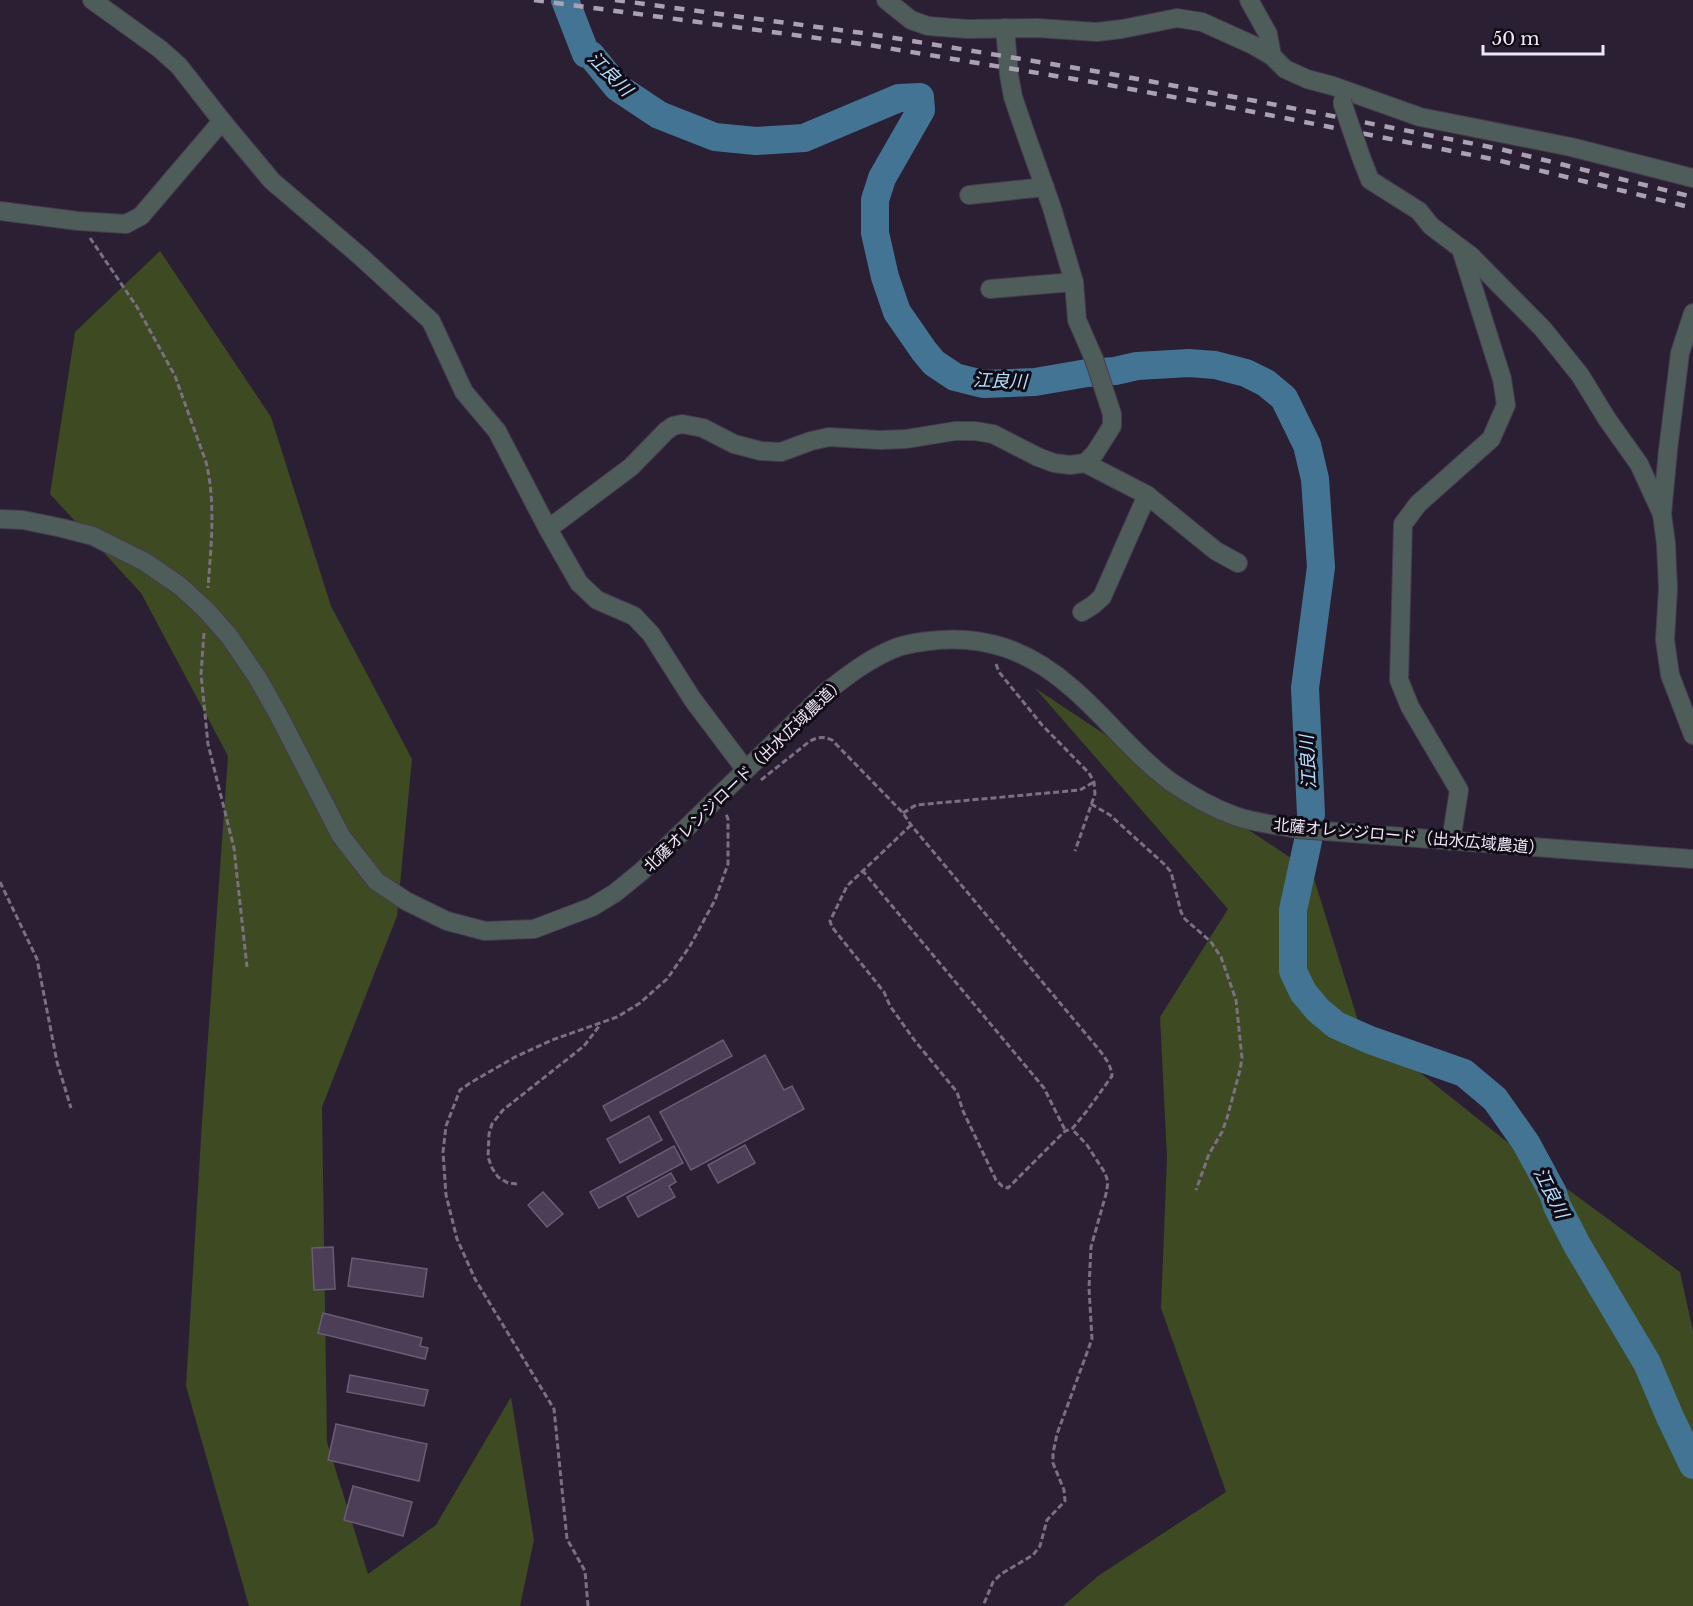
<svg xmlns="http://www.w3.org/2000/svg" width="1693" height="1606" viewBox="0 0 1693 1606" font-family="'Libre Baskerville','Noto Sans JP',serif">
<style>
.green{fill:#3d4a22}
.lines{fill:none;stroke-linecap:round;stroke-linejoin:round}
.river{stroke:#447493;stroke-width:28}
.building{fill:#4c3e56;stroke:#6a5c75;stroke-width:1.5}
.minor-casing{stroke:#463b4f;stroke-width:20}
.path{stroke:#7a7082;stroke-width:3;stroke-dasharray:6 3;stroke-linecap:butt}
.minor{stroke:#4e5d59;stroke-width:18}
.rail{stroke:#aaa1b2;stroke-width:4.5;stroke-dasharray:10 10;stroke-linecap:butt}
.minor-bridge-casing{stroke:#463b4f;stroke-width:20;stroke-linecap:butt}
.minor-bridge{stroke:#4e5d59;stroke-width:18}
.labels{text-anchor:middle;stroke-width:6;stroke-linejoin:round;paint-order:stroke}
.street-label{font-size:16px;fill:#efe7f6;stroke:#110b15}
.water-label{font-size:18px;font-style:italic;fill:#b6e1fe;stroke:#110b15}
</style>
<rect width="100%" height="100%" fill="#2b1f34"/>
<g class="green">
<polygon points="160,251 271,417 331,606 412,759 397,916 322,1107 327,1442 368,1574 436,1525 511,1397 534,1540 520,1606 249,1606 186,1386 202,1122 228,756 141,593 50,494 75,332"/>
<polygon points="1035,688 1312,872 1359,1024 1551,1177 1680,1272 1693,1331 1693,1606 1063,1606 1098,1576 1226,1492 1161,1308 1167,1157 1160,1017 1228,909"/>
</g>
<g class="lines">
<g class="river">
<polyline points="565,0 586,54 591,55 617,87 659,115 715,137 756,141 804,138 899,98 920,97 921,110 882,178 875,200 875,233 885,277 897,312 924,351 934,363 955,377 983,384 1035,382 1087,373 1115,371 1137,366 1189,363 1215,365 1246,373 1266,383 1284,398 1307,445 1315,479 1321,567 1305,688 1311,814"/>
<polyline points="1308,841 1293,910 1293,971 1303,992 1318,1010 1336,1025 1370,1040 1464,1073 1495,1099 1526,1143 1553,1193 1557,1206 1577,1245 1647,1363 1670,1417 1693,1465"/>
</g>
</g>
<g class="building">
<polygon points="723,1040 732,1056 611,1121 603,1106"/>
<polygon points="765,1055 784,1090 792,1086 804,1109 691,1170 660,1112"/>
<polygon points="649,1116 662,1140 620,1163 607,1139"/>
<polygon points="745,1145 755,1163 718,1183 708,1165"/>
<polygon points="674,1146 683,1163 599,1208 590,1192"/>
<polygon points="671,1173 676,1182 669,1186 675,1197 638,1217 627,1197"/>
<polygon points="543,1192 563,1214 547,1227 528,1205"/>
<polygon points="333,1247 335,1289 314,1290 312,1248"/>
<polygon points="352,1258 427,1269 423,1297 348,1286"/>
<polygon points="323,1313 422,1338 420,1346 428,1348 425,1359 318,1333"/>
<polygon points="350,1375 428,1390 424,1406 347,1392"/>
<polygon points="336,1424 427,1444 419,1481 328,1460"/>
<polygon points="353,1486 412,1502 403,1536 344,1520"/>
</g>
<g class="lines">
<g class="minor-casing">
<g id="minor">
<polyline points="92,0 160,49 179,66 222,121 272,181 359,255 431,321 464,392 497,431 548,529 579,583 597,600 634,616 651,634 693,700 745,769"/>
<polyline points="886,0 911,20 928,26 967,29 1037,28 1097,32 1122,29 1177,18 1202,22 1253,45 1272,56 1285,69 1307,79 1333,86 1420,117 1571,147 1693,178"/>
<polyline points="1249,0 1268,34 1272,56"/>
<polyline points="1361,157 1370,180 1419,211 1431,226 1471,256 1543,329 1580,375 1607,419 1639,464 1662,514"/>
<polyline points="969,195 1045,187"/>
<polyline points="0,211 78,221 126,224 141,216 222,121"/>
<polyline points="990,289 1074,282"/>
<polyline points="1693,313 1680,353 1668,450 1662,514 1666,544 1668,589 1665,640 1670,675 1693,735"/>
<polyline points="1085,463 1147,495 1216,551 1238,563"/>
<path d="M0,519L23,520L62,528L93,536L145,562L180,586L206,610L229,636L257,677L278,714L341,836L376,881L406,901L447,921L485,931L534,929L592,907L615,893L642,871L825,693C848,675 871,657 898,647C908,644 919,642 929,641C985,634 1030,651 1072,688C1106,717 1134,755 1171,782C1190,795 1213,808 1235,816C1255,823 1277,825 1298,829L1693,859"/>
<polyline points="548,529 631,467 666,431 673,426 682,424 703,428 734,444 761,451 781,452 811,441 829,437 880,440 906,439 955,431 975,431 993,434 1038,457 1054,463 1070,465 1085,463 1095,453 1112,426 1112,414 1094,359 1077,320 1074,282 1052,208 1025,132 1013,97 1009,75 1005,28"/>
<polyline points="1082,612 1093,605 1102,597 1147,495"/>
<polyline points="1451,841 1459,790 1410,707 1399,680 1403,524 1418,504 1491,439 1506,405 1502,379 1461,249"/>
</g>
</g>
<g class="path">
<path d="M90,238L137,307L175,376L206,462C216,503 211,546 208,588"/>
<polyline points="204,633 201,674 208,744 234,848 247,967"/>
<polyline points="996,664 999,672 1042,725 1089,773 1094,782 1095,794 1075,851"/>
<path d="M761,780L810,741C818,737 823,736 832,740L903,813L911,825L1096,1046C1104,1056 1111,1064 1112,1076L1086,1112L1072,1129L1087,1145L1105,1173L1108,1182L1106,1194L1091,1247L1089,1288L1092,1339L1057,1434L1053,1453V1463L1064,1490L1065,1501L1047,1520L1040,1546L1033,1555L1001,1574L993,1582L983,1606"/>
<polyline points="1091,804 1110,815 1164,864 1171,872 1181,912 1185,919 1211,942 1221,957 1236,1000 1242,1058 1240,1070 1227,1118 1222,1132 1209,1154 1196,1190"/>
<polyline points="903,813 916,805 1080,790 1094,782"/>
<polyline points="911,825 847,886 830,921 832,927 884,992 890,1006 915,1041 957,1092 963,1111 996,1180 1002,1186 1008,1188 1065,1131 1072,1129"/>
<polyline points="862,870 1044,1088 1065,1130"/>
<polyline points="0,882 37,959 57,1062 71,1108"/>
<polyline points="517,1184 508,1183 498,1177 492,1168 488,1157 489,1134 492,1124 503,1110 584,1046 600,1025"/>
<polyline points="588,1606 585,1571 567,1539 554,1409 475,1279 457,1239 446,1195 443,1152 446,1126 460,1090 470,1083 515,1057 552,1040 617,1017 640,1003 667,979 690,946 715,900 728,864 728,819 726,814"/>
</g>
<use href="#minor" class="minor"/>
<g class="rail">
<polyline points="534,0 869,45 1098,83 1254,112 1497,160 1693,208"/>
<polyline points="615,0 870,34 1100,72 1256,101 1500,149 1693,197"/>
</g>
<g class="minor-bridge-casing">
<polyline id="minor-bridge" points="1342,102 1361,157"/>
</g>
<use href="#minor-bridge" class="minor-bridge"/>
</g>
<g class="labels">
<g class="street-label">
<text transform="translate(744 774) rotate(-44)" y="6">北薩オレンジロード（出水広域農道）</text>
<text transform="translate(1409 836) rotate(5)" y="6">北薩オレンジロード（出水広域農道）</text>
</g>
<g class="water-label">
<text transform="translate(610 74) rotate(45)" y="6">江良川</text>
<text transform="translate(1000 381) rotate(2)" y="6">江良川</text>
<text transform="translate(1308 762) rotate(-93)" y="6">江良川</text>
<text transform="translate(1551 1193) rotate(63)" y="6">江良川</text>
</g>
</g>
<path d="M1483 45v9h120v-9" fill="none" stroke="#efe7f6" stroke-width="3"/>
<text x="1492" y="45" font-size="18" fill="#efe7f6" stroke="#110b15" stroke-width="4.5" paint-order="stroke">50 m</text>
</svg>
